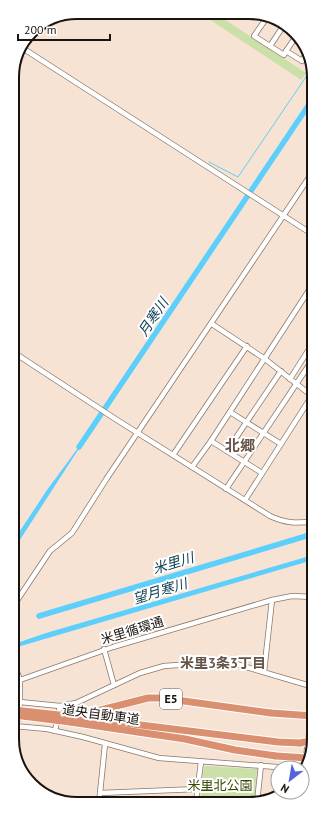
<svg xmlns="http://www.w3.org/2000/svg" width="326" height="816" viewBox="0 0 326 816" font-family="'PT Sans','Noto Sans JP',sans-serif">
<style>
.industrial{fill:#f1d6d8}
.green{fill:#cbdfa8}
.water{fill:#5dcffc}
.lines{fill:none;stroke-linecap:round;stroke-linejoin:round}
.stream{stroke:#5dcffc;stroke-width:1}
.river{stroke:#5dcffc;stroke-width:5.5}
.minor-casing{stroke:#89786a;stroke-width:6}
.highway-casing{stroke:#fff;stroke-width:9}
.minor{stroke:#fff;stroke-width:4.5}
.highway{stroke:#da9070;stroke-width:7}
.highway-bridge-casing{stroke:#fff;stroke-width:9;stroke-linecap:butt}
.highway-bridge{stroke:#da9070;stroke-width:7}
.labels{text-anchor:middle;stroke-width:4;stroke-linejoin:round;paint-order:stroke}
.shield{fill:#fff;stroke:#5f5a56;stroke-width:1}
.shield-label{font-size:12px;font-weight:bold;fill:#1a130e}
.street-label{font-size:13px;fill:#1a130e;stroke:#fff}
.park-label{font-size:13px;fill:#384904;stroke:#fff}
.water-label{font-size:14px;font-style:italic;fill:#124356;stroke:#fff}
.neighbourhood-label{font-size:14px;font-weight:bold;fill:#655447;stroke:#fff}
.quarter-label{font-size:15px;font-weight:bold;fill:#655447;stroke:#fff}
.rim{fill:none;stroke:#1a130e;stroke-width:2}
</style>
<rect width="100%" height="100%" fill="#f7e3d4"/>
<polygon class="industrial" points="21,54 26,57 12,79 12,72"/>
<g class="green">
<polygon points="200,13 215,13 306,73 301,80"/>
<polygon points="206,766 257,769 254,802 200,802 204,767"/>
</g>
<g class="water">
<polygon points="89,433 14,549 14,540 47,490"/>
<polygon points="313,555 313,560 14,648 14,644 46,633"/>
</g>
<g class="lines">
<polyline class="stream" points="209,162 238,177 312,68"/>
<g class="river">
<polyline points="79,447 312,100"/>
<polyline points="39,616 313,534"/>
</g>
<g class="minor-casing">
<g id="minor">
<polyline points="268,16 254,36 284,55 286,51 302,61 307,52"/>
<polyline points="270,46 284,25"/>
<polyline points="24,49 312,234"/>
<polyline points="286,51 297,35"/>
<polyline points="212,324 265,359 312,396"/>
<path d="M13,352L117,420L270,516C285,523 297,524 313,521"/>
<polyline points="290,379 313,343"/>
<polyline points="230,412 281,444"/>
<polyline points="211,441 262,473"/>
<polyline points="227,451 281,371"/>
<polyline points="173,455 247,346"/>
<polyline points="192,467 211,441 313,284"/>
<polyline points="226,489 313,359"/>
<polyline points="245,500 313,394"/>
<polyline points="14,605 50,551 72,533 107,478 312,173"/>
<polyline points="104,649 114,685"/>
<polyline points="14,664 20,680"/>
<polyline points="264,672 272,600"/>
<polyline points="20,702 60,706 76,703 140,673 164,666 178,665 236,664 314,687"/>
<polyline points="14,726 47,729 83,737 159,758 290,768"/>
<polyline points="55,731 60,706"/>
<polyline points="14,743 20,702 20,680 113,647 272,600 292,596 313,597"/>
<polyline points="311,751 314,728"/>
<polyline points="305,764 314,697"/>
<polyline points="302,769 303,769"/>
<polyline points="100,793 198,789"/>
<polyline points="196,802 201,762"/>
<polyline points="257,802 261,765"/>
<polyline points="99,803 105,744"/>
</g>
</g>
<g class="highway-casing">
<g id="highway">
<polyline points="81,715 148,698 162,698 271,713"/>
<polyline points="68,716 278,742 300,743"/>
<polyline points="70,722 185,739 235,750 276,756"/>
</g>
</g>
<use href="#minor" class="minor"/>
<use href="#highway" class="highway"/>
<g class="highway-bridge-casing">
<g id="highway-bridge">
<polyline points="14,710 68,716"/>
<polyline points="271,713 314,716"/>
<polyline points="14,715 70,722"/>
<polyline points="300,743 314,740"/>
<polyline points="276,756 308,758"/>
</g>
</g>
<use href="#highway-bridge" class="highway-bridge"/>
</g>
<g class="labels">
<rect class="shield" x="160" y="689" width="22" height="20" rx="3"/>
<g class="shield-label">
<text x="171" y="703">E5</text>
</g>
<g class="street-label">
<text transform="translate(132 630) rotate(-17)" y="5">米里循環通</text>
<text transform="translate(101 714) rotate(8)" y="5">道央自動車道</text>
</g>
<g class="park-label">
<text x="220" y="790">米里北公園</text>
</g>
<g class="water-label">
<text transform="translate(153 317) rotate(-56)" y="5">月寒川</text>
<text transform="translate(173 563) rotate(-17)" y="5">米里川</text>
<text transform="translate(160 591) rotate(-17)" y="5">望月寒川</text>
</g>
<g class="neighbourhood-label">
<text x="223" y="668">米里3条3丁目</text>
</g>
<g class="quarter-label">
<text x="240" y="451">北郷</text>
</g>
</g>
<path d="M0 0H326V816H0ZM77 19H249A58 58 0 0 1 307 77V739A58 58 0 0 1 249 797H77A58 58 0 0 1 19 739V77A58 58 0 0 1 77 19Z" fill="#fff" fill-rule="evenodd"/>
<path class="rim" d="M77 19H249A58 58 0 0 1 307 77V739A58 58 0 0 1 249 797H77A58 58 0 0 1 19 739V77A58 58 0 0 1 77 19Z"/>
<g transform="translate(290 780) rotate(211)"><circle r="19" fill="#ffffff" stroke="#a3a19f"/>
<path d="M0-3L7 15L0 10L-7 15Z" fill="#5363d9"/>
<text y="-6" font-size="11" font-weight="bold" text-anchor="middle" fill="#1a130e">N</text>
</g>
<path d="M18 34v6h92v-6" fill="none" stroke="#1a130e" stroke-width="2"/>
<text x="24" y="34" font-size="12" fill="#1a130e" stroke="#ffffff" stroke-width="3" paint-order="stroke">200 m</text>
</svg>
